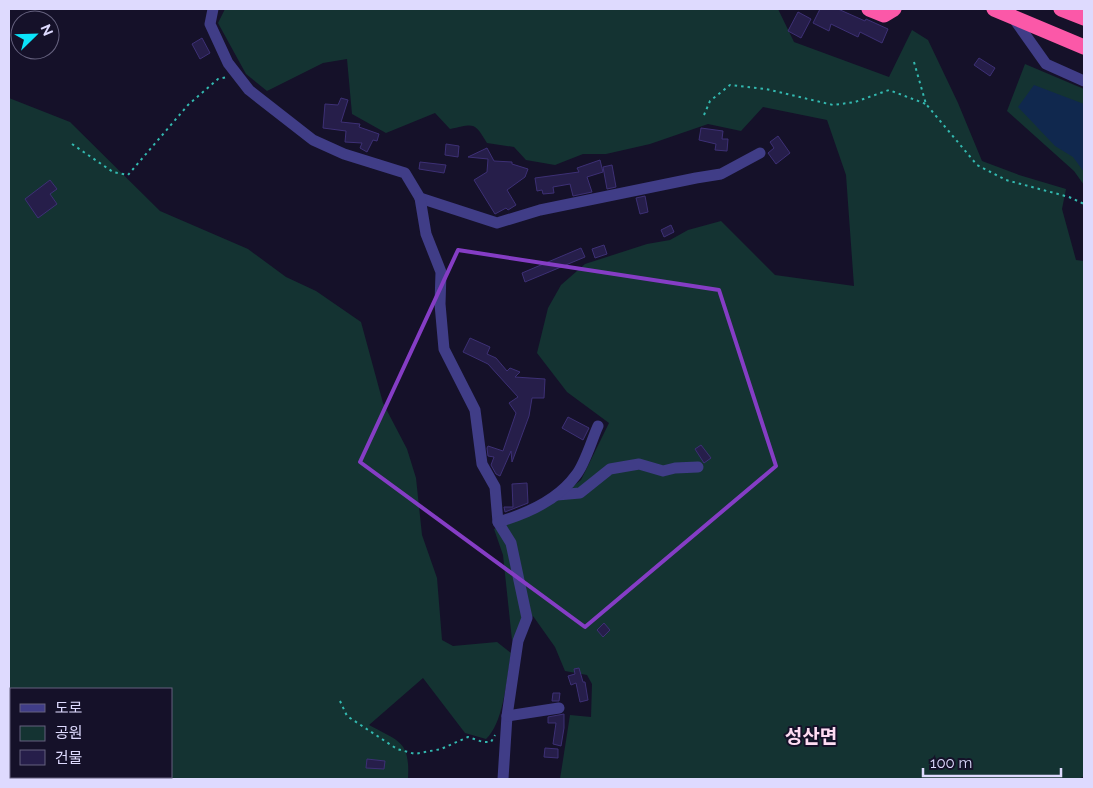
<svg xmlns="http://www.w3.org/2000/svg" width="1093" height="788" viewBox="0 0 1093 788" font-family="Raleway,'Noto Sans KR',sans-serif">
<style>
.green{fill:#143332;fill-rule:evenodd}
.water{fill:#10284e}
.building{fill:#261e4a;stroke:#3d3075}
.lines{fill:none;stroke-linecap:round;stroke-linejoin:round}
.path{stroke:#33b9b0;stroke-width:2;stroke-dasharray:2.5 4;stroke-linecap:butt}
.minor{stroke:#403d87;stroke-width:11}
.highway{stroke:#fb58a8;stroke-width:15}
.marked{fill:none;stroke:#853dc5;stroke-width:4;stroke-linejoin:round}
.labels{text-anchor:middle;stroke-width:4;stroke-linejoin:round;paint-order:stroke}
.district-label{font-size:19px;font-weight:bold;fill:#fedcf2;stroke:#151129}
</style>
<rect width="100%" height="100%" fill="#151129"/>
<g class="green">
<path d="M225,9H778L794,42L889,77L912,30L928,40L958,103L982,161L1019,175L1066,189L1062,209L1076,260L1084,261V776L1079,779H560L570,715L591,717L592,684L587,675L565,671L555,647L533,616L512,640L503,555L494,529L547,506L581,480L609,423L567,392L537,353L548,308L561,285L585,264L647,244L670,240L688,230L721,221L775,275L854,286L846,175L827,120L763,107L741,131L708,124L650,144L606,154H583L555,165L526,160L514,147L487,143C474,121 474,124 450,129L435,113L386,133L352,114L347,59L323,63L267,91L246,74L218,23Z"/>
<polygon points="1025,64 1084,89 1084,185 1074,171 1007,111"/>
<path d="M9,98L70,122L160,211L248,249L286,277L316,291L361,322L383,403L407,449L416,478L422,535L437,578L442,640L453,646L497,642L511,653C507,676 504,723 486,739L465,733L423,678L369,725C400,742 410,741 408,779H9ZM11,689H171V777H11Z"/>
</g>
<polygon class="water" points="1034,85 1084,104 1084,172 1073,157 1055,146 1018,107"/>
<g class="building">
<polygon points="820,9 838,9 865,21 866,19 888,29 882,43 860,32 858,37 831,24 829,31 813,23"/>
<polygon points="798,12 811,19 801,38 788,31"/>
<polygon points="202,38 210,53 200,59 192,44"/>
<polygon points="979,58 995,68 990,76 974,65"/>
<polygon points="341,98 348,100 341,122 360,124 359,127 379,134 377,141 373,140 367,152 360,148 362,143 345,142 346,131 323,128 325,104 338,105"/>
<polygon points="701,128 723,131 722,139 728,139 727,151 715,150 716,144 699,140"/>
<polygon points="778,136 790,153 776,164 768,153 774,148 770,142"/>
<polygon points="446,144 459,146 458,157 445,155"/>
<polygon points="487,148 494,161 512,162 512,164 528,169 525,177 507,190 516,205 508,210 506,208 495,214 474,180 487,172 488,159 468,157"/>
<polygon points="600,160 603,172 587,177 592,192 573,196 570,184 553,187 554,193 543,194 542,190 537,191 535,178 579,172 577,168"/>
<polygon points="420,162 446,165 444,173 419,169"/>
<polygon points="612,165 616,187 607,189 603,167"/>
<polygon points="50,180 57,189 50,194 57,204 38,218 25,199"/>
<polygon points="645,196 648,212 640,214 636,198"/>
<polygon points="671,225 674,232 664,237 661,230"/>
<polygon points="604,245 607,254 595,258 592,249"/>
<polygon points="581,248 585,257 525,282 522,273"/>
<polygon points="470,338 490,347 487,354 496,358 507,371 510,368 520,372 515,377 545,379 544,398 532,398 529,416 512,462 511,451 500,476 496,474 491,465 494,457 488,456 487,448 488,446 503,451 516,413 509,403 518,397 488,364 463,352"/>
<polygon points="568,417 589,428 583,440 562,428"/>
<polygon points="701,445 711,458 704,463 695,449"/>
<polygon points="527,483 528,503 505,512 504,507 513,507 512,484"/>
<polygon points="604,623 610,630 603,637 597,630"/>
<polygon points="579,668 583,682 585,682 588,700 580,702 576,683 571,685 568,676 575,674 574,669"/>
<polygon points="553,693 560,693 559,701 552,701"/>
<polygon points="564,714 564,728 561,746 553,744 556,723 548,723 548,717"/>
<polygon points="545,748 558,749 558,758 544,757"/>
<polygon points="367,759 385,761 384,769 366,768"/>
</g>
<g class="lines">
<g class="path">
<polyline points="914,62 926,104 977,165 1006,180 1069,197 1084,204"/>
<polyline points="704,115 710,101 730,85 766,89 833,105 855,102 889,90 926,104"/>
<polyline points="72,144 113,172 128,175 188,105 218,79 228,77"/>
<polyline points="340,701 347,716 397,749 415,754 441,749 468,737 483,742 491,742 495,735"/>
</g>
<g class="minor">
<polyline points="213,9 210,24 228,63 249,90 313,140 344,154 405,173 420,198 497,223 540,210 696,178 721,174 760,153"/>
<polyline points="1012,16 1046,64 1084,81"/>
<polyline points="420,198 426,234 441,272 440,304 444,349 475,410 482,464 495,487 498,522 511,543 527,618 518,641 507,716 503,779"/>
<polyline points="557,495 580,493 610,469 639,464 663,471 675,468 698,467"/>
<path d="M498,522C526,514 558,500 576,475C585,464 592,439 598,426"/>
<polyline points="507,716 559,708"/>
</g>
<g class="highway">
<polyline points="869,9 884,15 894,9"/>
<polyline points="994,9 1084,47"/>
<polyline points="1061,9 1084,18"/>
</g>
</g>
<path class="marked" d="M458,250L719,290L776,466L585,627L360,462Z"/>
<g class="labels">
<g class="district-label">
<text x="811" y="743">성산면</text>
</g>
</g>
<rect width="1093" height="788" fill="none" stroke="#dedafe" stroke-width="20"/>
<rect x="10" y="688" width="162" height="90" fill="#151129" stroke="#65617e"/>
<rect x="20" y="704" width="25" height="8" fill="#403d87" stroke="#65617e"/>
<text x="55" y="713" font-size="15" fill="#dedafe">도로</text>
<rect x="20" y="726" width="25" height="15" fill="#143332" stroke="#65617e"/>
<text x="55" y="738" font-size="15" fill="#dedafe">공원</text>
<rect x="20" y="750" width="25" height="15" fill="#261e4a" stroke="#65617e"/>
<text x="55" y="763" font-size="15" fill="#dedafe">건물</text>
<g transform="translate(35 35) rotate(67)"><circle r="24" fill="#151129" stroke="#65617e"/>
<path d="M0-4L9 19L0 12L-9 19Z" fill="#0be4fa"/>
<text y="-8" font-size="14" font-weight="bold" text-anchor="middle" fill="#dedafe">N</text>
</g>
<path d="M923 768v8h138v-8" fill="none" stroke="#dedafe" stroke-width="2.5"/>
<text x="930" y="768" font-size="15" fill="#dedafe" stroke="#151129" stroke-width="4" paint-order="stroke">100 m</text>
</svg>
